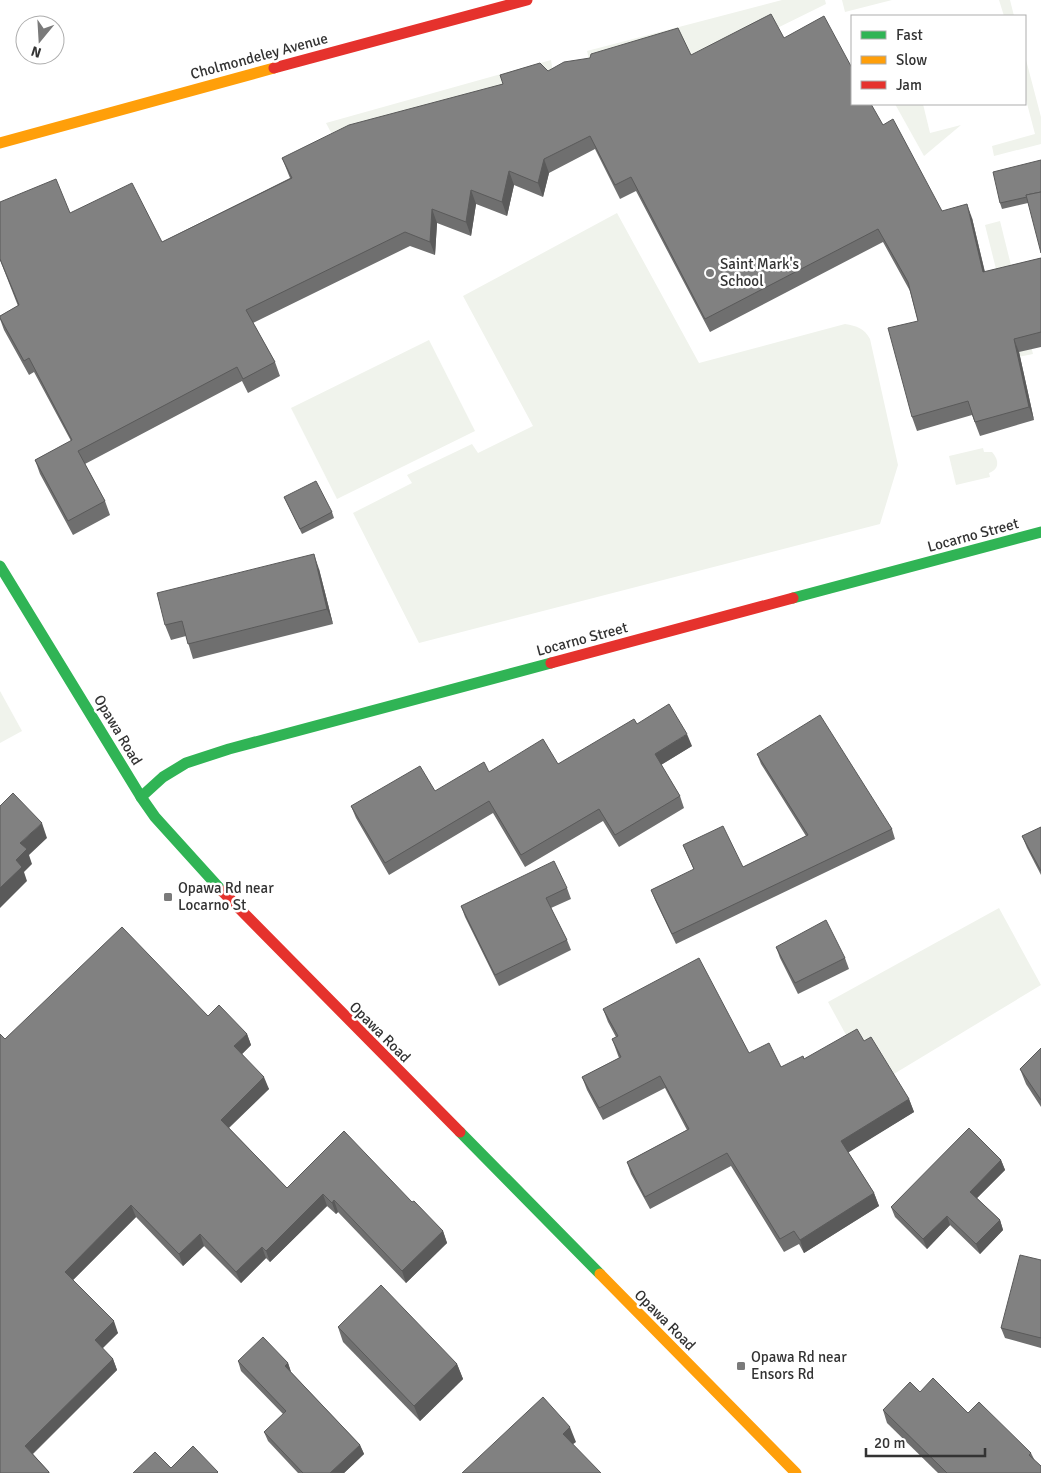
<svg xmlns="http://www.w3.org/2000/svg" width="1041" height="1473" viewBox="0 0 1041 1473" font-family="Signika,sans-serif">
<style>
.green{fill:#f0f3ec}
.lines{fill:none;stroke-linecap:round;stroke-linejoin:round}
.fast{stroke:#30b455;stroke-width:11}
.slow{stroke:#ff9f0a;stroke-width:11}
.jam{stroke:#e5322d;stroke-width:11}
.wall{fill:#6f6f6f}
.shaded-wall{fill:#5a5a5a}
.building{fill:#818181;stroke:#5a5a5a}
.poi-dot{fill:#7a7a7a;stroke:#fff;stroke-width:2}
.labels{text-anchor:middle;stroke-width:5;stroke-linejoin:round;paint-order:stroke}
.street-label{font-size:15px;fill:#333;stroke:#fff}
.poi-label{font-size:15px;fill:#333;stroke:#fff;text-anchor:start}
</style>
<rect width="100%" height="100%" fill="#fff"/>
<g class="green">
<polygon points="782,0 825,0 826,4 696,68 593,76 587,51"/>
<polygon points="842,0 892,0 845,12"/>
<polygon points="999,0 1010,0 1014,16 1004,16"/>
<polygon points="1025,56 1041,117 1041,144 994,156 992,146 1035,134 1025,96"/>
<polygon points="551,60 555,86 357,182 326,123"/>
<polygon points="895,104 923,104 930,133 961,125 924,156"/>
<path d="M617,213L699,363L845,324C857,326 864,328 870,339L898,465L880,524L419,643L353,513L412,483L407,475L472,444L478,453L533,426L463,296Z"/>
<polygon points="1000,221 1033,354 1018,357 985,225"/>
<polygon points="429,340 475,431 337,499 291,408"/>
<path d="M983,448L984,452H992C999,460 1000,469 989,473L990,477L956,485L949,456Z"/>
<polygon points="0,691 22,731 0,743"/>
<polygon points="999,908 1041,985 874,1086 828,1002"/>
</g>
<g class="lines">
<g class="fast">
<polyline points="0,566 141,797 155,817 222,891"/>
<polyline points="793,598 1041,532"/>
<polyline points="141,797 163,777 186,763 229,749 551,663"/>
<polyline points="460,1132 600,1274"/>
</g>
<g class="slow">
<polyline points="0,143 274,68"/>
<polyline points="600,1274 796,1473"/>
</g>
<g class="jam">
<polyline points="274,68 527,0"/>
<polyline points="551,663 793,598"/>
<polyline points="222,891 460,1132"/>
</g>
</g>
<g class="wall">
<polygon points="784,38 883,125 942,211 972,218 985,272 1041,258 1041,347 1019,352 1034,420 980,436 972,415 917,431 912,417 918,321 910,291 883,242 710,332 636,191 620,199 595,149 549,173 543,197 514,185 507,216 476,204 471,236 437,223 435,255 410,246 253,323 275,362 280,376 248,393 242,381 85,464 105,501 110,515 73,535 40,474 35,460 71,441 34,372 29,375 4,330 0,319 0,316 18,306 0,260 0,202 70,213 162,242 290,178 282,158 503,84 548,71 691,55"/>
<polygon points="1041,160 1028,203 1002,209 1000,203"/>
<polygon points="284,497 332,512 334,518 302,534"/>
<polygon points="319,569 333,624 193,659 186,636 171,640 165,625"/>
<polygon points="637,724 692,746 661,765 680,796 684,808 619,847 603,821 525,867 493,813 389,875 356,818 351,806 435,791 489,772 558,764"/>
<polygon points="757,754 892,829 895,839 676,944 655,900 651,890 694,870 683,845 743,867 806,836 761,764"/>
<polygon points="1041,827 1041,875 1027,848 1022,836"/>
<polygon points="567,888 571,899 551,908 567,940 571,950 499,986 465,917 461,906"/>
<polygon points="776,947 845,958 849,969 798,994 780,958"/>
<polygon points="603,1009 749,1053 781,1067 864,1041 909,1099 914,1112 848,1152 874,1193 879,1206 804,1253 799,1244 784,1252 731,1166 650,1209 631,1174 627,1162 687,1130 665,1088 603,1120 587,1090 582,1077 619,1058 612,1039 616,1037 608,1022"/>
<polygon points="208,1016 247,1034 251,1045 242,1054 269,1089 229,1128 287,1188 412,1202 443,1231 447,1243 406,1283 338,1212 336,1214 327,1206 270,1262 266,1258 241,1283 204,1246 183,1266 136,1217 73,1280 118,1333 102,1348 113,1359 117,1370 33,1454 50,1473 0,1473 5,1039"/>
<polygon points="1041,1048 1041,1107 1026,1084 1020,1069"/>
<polygon points="1001,1160 1005,1170 977,1198 1000,1220 1003,1230 980,1254 950,1225 927,1249 895,1217 891,1207"/>
<polygon points="1041,1260 1041,1348 1005,1338 1001,1328"/>
<polygon points="338,1327 457,1364 463,1379 420,1421 343,1342"/>
<polygon points="238,1361 288,1363 291,1372 360,1445 364,1454 344,1473 298,1473 268,1441 264,1432 283,1414 241,1371"/>
<polygon points="920,1392 968,1413 1031,1453 1041,1473 938,1473 887,1423 883,1410"/>
</g>
<g class="shaded-wall">
<polygon points="544,159 549,173 543,197 538,183"/>
<polygon points="509,171 514,185 507,216 502,202"/>
<polygon points="471,190 476,204 471,236 466,222"/>
<polygon points="967,204 972,218 988,286 983,272"/>
<polygon points="432,209 437,223 435,255 430,242"/>
<polygon points="1014,339 1019,352 1034,420 1029,407"/>
<polygon points="314,554 319,569 333,624 327,609"/>
<polygon points="687,734 692,746 659,766 655,754"/>
<polygon points="42,823 47,838 29,855 32,864 24,872 27,881 0,908 0,888 16,860 20,843"/>
<polygon points="247,1034 251,1045 238,1058 234,1046"/>
<polygon points="264,1077 269,1089 225,1131 221,1120"/>
<polygon points="909,1099 914,1112 846,1154 841,1141"/>
<polygon points="1001,1160 1005,1170 974,1201 970,1192"/>
<polygon points="874,1193 879,1206 804,1253 800,1240"/>
<polygon points="323,1194 327,1206 270,1262 266,1251"/>
<polygon points="334,1200 338,1212 336,1214 332,1203"/>
<polygon points="131,1205 136,1217 70,1283 65,1272"/>
<polygon points="947,1216 950,1225 927,1249 923,1239"/>
<polygon points="1000,1220 1003,1230 980,1254 976,1244"/>
<polygon points="443,1231 447,1243 406,1283 402,1271"/>
<polygon points="200,1234 204,1246 183,1266 179,1254"/>
<polygon points="262,1247 266,1258 241,1283 236,1272"/>
<polygon points="114,1321 118,1333 99,1352 95,1340"/>
<polygon points="113,1359 117,1370 29,1457 25,1446"/>
<polygon points="288,1363 291,1372 285,1366"/>
<polygon points="457,1364 463,1379 420,1421 414,1406"/>
<polygon points="570,1427 576,1442 568,1448 563,1434"/>
<polygon points="360,1445 364,1454 344,1473 330,1473"/>
</g>
<g class="building">
<polygon points="771,14 784,38 824,16 852,68 852,104 871,104 883,125 893,119 942,211 967,204 983,272 1041,258 1041,332 1014,339 1029,407 975,422 968,401 912,417 888,328 918,321 908,282 878,229 705,319 631,177 615,185 590,136 544,159 538,183 509,171 502,202 471,190 466,222 432,209 430,242 405,232 246,310 275,362 243,379 237,367 78,451 105,501 68,521 35,460 72,440 29,358 24,361 0,318 0,316 19,305 0,259 0,202 56,179 70,213 132,183 162,242 292,178 282,158 349,125 503,84 500,75 540,63 548,71 564,62 590,58 591,54 678,28 691,55"/>
<polygon points="1041,160 1041,192 1026,195 1027,197 1000,203 993,172"/>
<polygon points="1041,192 1041,253 1026,195"/>
<polygon points="316,481 332,512 300,529 284,497"/>
<polygon points="314,554 327,609 188,644 182,621 165,625 157,593"/>
<polygon points="669,704 687,734 655,754 680,796 615,835 599,809 521,855 489,801 385,863 351,806 420,766 435,791 484,762 489,772 543,739 558,764 634,719 637,724"/>
<polygon points="820,715 892,829 672,934 651,890 694,869 683,845 723,826 743,867 808,835 757,754"/>
<polygon points="13,793 42,823 20,843 27,849 16,860 22,867 0,888 0,806"/>
<polygon points="1041,827 1041,871 1022,836"/>
<polygon points="554,861 567,888 546,898 567,940 495,975 461,906"/>
<polygon points="826,920 845,958 795,983 776,947"/>
<polygon points="122,927 208,1016 219,1005 247,1034 234,1046 264,1077 221,1120 287,1188 344,1131 412,1202 414,1201 443,1231 402,1271 334,1200 332,1203 323,1194 266,1251 262,1247 236,1272 200,1234 179,1254 131,1205 65,1272 114,1321 95,1340 113,1359 25,1446 49,1472 48,1473 0,1473 0,1034 5,1039"/>
<polygon points="699,958 749,1053 769,1043 781,1067 803,1056 804,1059 857,1029 864,1041 871,1037 909,1099 841,1141 874,1193 800,1240 794,1231 780,1239 727,1153 645,1197 627,1162 689,1129 660,1076 599,1108 582,1077 621,1057 612,1039 618,1036 603,1009"/>
<polygon points="1041,1048 1041,1100 1020,1069"/>
<polygon points="969,1128 1001,1160 970,1192 1000,1220 976,1244 947,1216 923,1239 891,1207"/>
<polygon points="1020,1255 1041,1260 1041,1338 1001,1328"/>
<polygon points="381,1285 457,1364 414,1406 338,1327"/>
<polygon points="263,1337 288,1363 285,1366 360,1445 330,1473 303,1473 264,1432 286,1411 238,1361"/>
<polygon points="933,1378 968,1413 979,1402 1031,1453 1029,1455 1041,1466 1041,1473 947,1473 883,1410 910,1382 920,1392"/>
<polygon points="543,1397 570,1427 563,1434 601,1473 462,1473"/>
<polygon points="193,1446 218,1472 217,1473 133,1473 155,1452 171,1468"/>
</g>
<g class="poi-dot">
<circle cx="710" cy="273" r="5"/>
<rect x="163" y="892" width="10" height="10" rx="2.5"/>
<rect x="736" y="1361" width="10" height="10" rx="2.5"/>
</g>
<g class="labels">
<g class="street-label">
<text transform="translate(259 56) rotate(-15)" y="5">Cholmondeley Avenue</text>
<text transform="translate(973 535) rotate(-15)" y="5">Locarno Street</text>
<text transform="translate(582 639) rotate(-15)" y="5">Locarno Street</text>
<text transform="translate(118 730) rotate(59)" y="5">Opawa Road</text>
<text transform="translate(380 1032) rotate(45)" y="5">Opawa Road</text>
<text transform="translate(665 1320) rotate(45)" y="5">Opawa Road</text>
</g>
<g class="poi-label">
<text x="720" y="269">Saint Mark's<tspan x="720" dy="17">School</tspan></text>
<text x="178" y="893">Opawa Rd near<tspan x="178" dy="17">Locarno St</tspan></text>
<text x="751" y="1362">Opawa Rd near<tspan x="751" dy="17">Ensors Rd</tspan></text>
</g>
</g>
<rect x="851" y="15" width="175" height="90" fill="#ffffff" stroke="#adadad"/>
<rect x="861" y="31" width="25" height="8" fill="#30b455" stroke="#adadad"/>
<text x="896" y="40" font-size="15" fill="#333333">Fast</text>
<rect x="861" y="56" width="25" height="8" fill="#ff9f0a" stroke="#adadad"/>
<text x="896" y="65" font-size="15" fill="#333333">Slow</text>
<rect x="861" y="81" width="25" height="8" fill="#e5322d" stroke="#adadad"/>
<text x="896" y="90" font-size="15" fill="#333333">Jam</text>
<g transform="translate(40 40) rotate(198)"><circle r="24" fill="#ffffff" stroke="#adadad"/>
<path d="M0-4L9 19L0 12L-9 19Z" fill="#7a7a7a"/>
<text y="-8" font-size="14" font-weight="bold" text-anchor="middle" fill="#333333">N</text>
</g>
<path d="M866 1448v8h119v-8" fill="none" stroke="#333333" stroke-width="2.5"/>
<text x="874" y="1448" font-size="15" fill="#333333" stroke="#ffffff" stroke-width="4" paint-order="stroke">20 m</text>
</svg>
